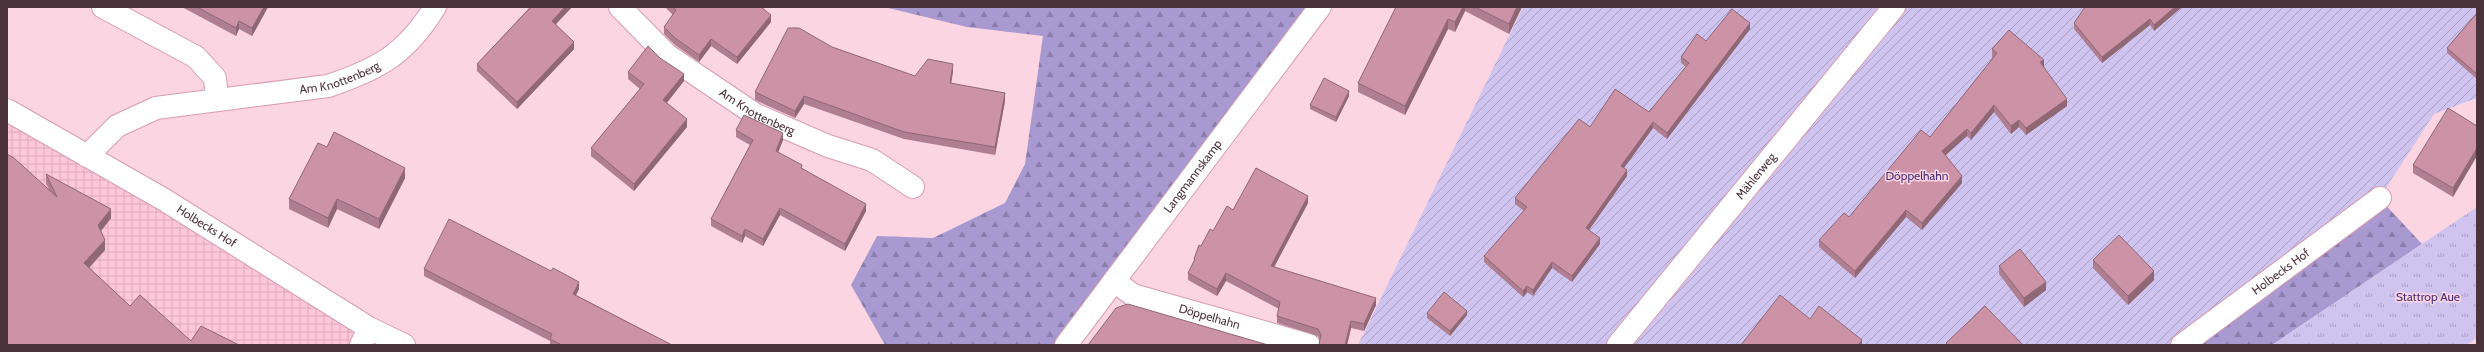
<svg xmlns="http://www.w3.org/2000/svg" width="2484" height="352" viewBox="0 0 2484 352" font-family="Cabin,sans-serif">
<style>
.industrial{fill:url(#industrial-grid)}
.forest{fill:url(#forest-firs)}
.park{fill:url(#park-tufts)}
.garden{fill:url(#garden-furrows)}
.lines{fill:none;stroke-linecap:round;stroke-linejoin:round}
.minor-casing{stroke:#d79cb0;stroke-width:24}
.minor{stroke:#fff;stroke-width:22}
.wall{fill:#af7e90}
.shaded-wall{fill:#8f6775}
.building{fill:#cc93a7;stroke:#8f6775}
.labels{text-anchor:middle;stroke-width:3;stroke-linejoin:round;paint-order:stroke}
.street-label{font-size:12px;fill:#4b323b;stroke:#fbd5e1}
.park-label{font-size:12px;fill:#472f74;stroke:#fbd5e1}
</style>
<defs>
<pattern id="industrial-grid" width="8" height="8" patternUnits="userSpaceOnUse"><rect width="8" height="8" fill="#fec6d9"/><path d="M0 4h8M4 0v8" fill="none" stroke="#dbabbb"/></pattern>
<pattern id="forest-firs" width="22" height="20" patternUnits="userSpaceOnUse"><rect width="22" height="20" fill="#a899d1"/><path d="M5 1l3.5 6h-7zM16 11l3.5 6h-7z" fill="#8b7dab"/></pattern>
<pattern id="park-tufts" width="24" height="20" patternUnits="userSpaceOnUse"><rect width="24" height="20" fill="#cfc4f0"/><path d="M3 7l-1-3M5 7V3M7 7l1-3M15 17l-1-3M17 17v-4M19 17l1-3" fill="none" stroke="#aaa0c4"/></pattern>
<pattern id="garden-furrows" width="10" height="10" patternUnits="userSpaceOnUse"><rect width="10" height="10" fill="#cfc4f0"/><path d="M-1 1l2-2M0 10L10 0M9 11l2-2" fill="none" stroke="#aaa0c4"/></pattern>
</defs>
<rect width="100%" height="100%" fill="#fbd5e1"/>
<polygon class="industrial" points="7,97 98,173 402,345 7,345"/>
<g class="forest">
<polygon points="884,7 1314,7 1059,345 885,345 851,285 877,236 933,238 1005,203 1025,164 1043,36 967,27"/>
<polygon points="2380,199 2422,244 2272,345 2183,345"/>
</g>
<polygon class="park" points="2477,207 2477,338 2466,345 2272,345"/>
<polygon class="garden" points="1523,7 2477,7 2477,98 2434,114 2380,197 2181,345 1358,345"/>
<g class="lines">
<g class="minor-casing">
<g id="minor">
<polyline points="103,7 196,57 215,78 217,100"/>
<path id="s1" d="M620,7L667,55L756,115L828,146L872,160L913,187"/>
<path id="s2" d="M7,110L163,199L369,328L404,345"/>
<path id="s3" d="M87,156L117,126L156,108L328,86C379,69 406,54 435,7"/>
<path id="s4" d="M1114,281L1133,295L1309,345"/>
<polyline points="361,345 369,328"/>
<path id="s5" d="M1066,345L1320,7"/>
<path id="s6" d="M1618,345L1894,7"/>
<path id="s7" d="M2182,345L2380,198"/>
</g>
</g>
<use href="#minor" class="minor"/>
</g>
<g class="wall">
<polygon points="182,7 268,7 252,36 239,29 236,36"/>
<polygon points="530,7 572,7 556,24 574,49 517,109 477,71 477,64"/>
<polygon points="665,7 761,7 771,22 737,64 711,46 699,62 675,45 664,34 664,27 673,15"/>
<polygon points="1396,7 1522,7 1509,34 1465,11 1455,32 1448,29 1405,115 1358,92 1358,83"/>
<polygon points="2121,7 2182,7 2154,31 2150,25 2102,63 2074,29 2074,23"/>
<polygon points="2477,13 2477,79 2447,53 2447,48"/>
<polygon points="1750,29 1667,139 1653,128 1624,168 1627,176 1589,230 1600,244 1572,282 1552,268 1533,296 1527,292 1523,297 1484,262 1484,256 1524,211 1515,204 1515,198 1649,112 1686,67 1681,63 1681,57 1706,41"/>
<polygon points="832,47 915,76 953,71 951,84 1005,101 995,155 904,139 804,104 795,118 755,100 755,92"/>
<polygon points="1992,49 2044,67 2067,106 2026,135 2019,127 2011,134 1994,112 1971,140 1967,136 1945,156 1962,183 1922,230 1906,217 1855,278 1819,247 1819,240 1849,217 1930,137 1993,58 1992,57"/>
<polygon points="628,72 684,81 667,103 687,127 634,191 591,156 591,148 640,89 628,79"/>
<polygon points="1349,96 1336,122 1310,109 1310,105"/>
<polygon points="2477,126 2453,197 2413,173 2413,165"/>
<polygon points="736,130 783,140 778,152 866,211 845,251 780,215 763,246 745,236 742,243 711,226 711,219 750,145 736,137"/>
<polygon points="327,147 405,178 379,229 337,209 328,228 289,209 289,199"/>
<polygon points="46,174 111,218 101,231 105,250 89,268 130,306 191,341 239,345 7,345 49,189 46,184"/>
<polygon points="1308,203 1274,267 1376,305 1364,331 1351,328 1347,345 1319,345 1320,341 1318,336 1277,323 1277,316 1279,309 1226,281 1217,296 1188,280 1188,273 1194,263 1194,259 1201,246 1233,210"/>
<polygon points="2093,260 2154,280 2128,305 2093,268"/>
<polygon points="1999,266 2046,290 2024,307 1999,274"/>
<polygon points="424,269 579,289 576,295 672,345 550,345 550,341 424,276"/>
<polygon points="1427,313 1467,315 1450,336 1427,318"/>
</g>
<g class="shaded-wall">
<polygon points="264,7 268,7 252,36 252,28"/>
<polygon points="565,7 572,7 552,28 552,21"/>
<polygon points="1463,7 1465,7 1465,11 1455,32 1455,22"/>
<polygon points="1517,7 1522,7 1509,34 1509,24"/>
<polygon points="2175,7 2182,7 2154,31 2154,25"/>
<polygon points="771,15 771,22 737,64 737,57"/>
<polygon points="1448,19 1448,29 1405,115 1405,106"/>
<polygon points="2150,19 2150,25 2102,63 2102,57"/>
<polygon points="239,21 239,29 236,36 236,28"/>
<polygon points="1750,23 1750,29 1667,139 1667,133"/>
<polygon points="711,39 711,46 699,62 699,55"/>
<polygon points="574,42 574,49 517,109 517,102"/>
<polygon points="2044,60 2044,67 2040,62"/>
<polygon points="953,64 953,71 950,91 950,83"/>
<polygon points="684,74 684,81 663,107 663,100"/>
<polygon points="1349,91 1349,96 1336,122 1336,117"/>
<polygon points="1005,93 1005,101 995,155 995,147"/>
<polygon points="804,96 804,104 795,118 795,111"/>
<polygon points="2067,99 2067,106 2026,135 2026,128"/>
<polygon points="1994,105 1994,112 1971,140 1971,133"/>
<polygon points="687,119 687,127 634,191 634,184"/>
<polygon points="2019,120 2019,127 2011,134 2011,126"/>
<polygon points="1653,122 1653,128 1621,172 1621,166"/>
<polygon points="1967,129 1967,136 1942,158 1942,151"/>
<polygon points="783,133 783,140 776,158 776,151"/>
<polygon points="2477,148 2477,156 2453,197 2453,188"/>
<polygon points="405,168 405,178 379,229 379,219"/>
<polygon points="1627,170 1627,176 1586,234 1586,228"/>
<polygon points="1962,176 1962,183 1922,230 1922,223"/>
<polygon points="1308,196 1308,203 1271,273 1271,266"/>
<polygon points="337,199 337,209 328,228 328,218"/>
<polygon points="866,204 866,211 845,251 845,244"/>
<polygon points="780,208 780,215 763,246 763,239"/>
<polygon points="111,209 111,218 98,235 98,225"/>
<polygon points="1906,210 1906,217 1855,278 1855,271"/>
<polygon points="745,229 745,236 742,243 742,236"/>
<polygon points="1600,238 1600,244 1572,282 1572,276"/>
<polygon points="105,240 105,250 84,273 84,263"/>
<polygon points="1552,262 1552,268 1533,296 1533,290"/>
<polygon points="2154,271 2154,280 2128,305 2128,296"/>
<polygon points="1226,273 1226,281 1217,296 1217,289"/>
<polygon points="579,282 579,289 573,301 573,294"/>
<polygon points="2046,282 2046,290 2024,307 2024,298"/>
<polygon points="1527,286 1527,292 1523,297 1523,291"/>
<polygon points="1376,298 1376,305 1364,331 1364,324"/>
<polygon points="1467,311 1467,315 1450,336 1450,331"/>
<polygon points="1351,321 1351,328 1347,345 1345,345"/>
<polygon points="1862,340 1862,345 1858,345"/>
</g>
<g class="building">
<polygon points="197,7 264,7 252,28 239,21 236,28"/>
<polygon points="531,7 565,7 552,21 574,42 517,102 477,64"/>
<polygon points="673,7 761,7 771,15 737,57 711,39 699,55 675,38 664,27 676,10"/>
<polygon points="1396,7 1463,7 1455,22 1448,19 1405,106 1358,83"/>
<polygon points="1475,7 1517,7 1509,24"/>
<polygon points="2085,7 2119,7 2120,8 2121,7 2175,7 2154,25 2150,19 2102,57 2074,23"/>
<polygon points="1732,9 1750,23 1667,133 1653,122 1621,166 1627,170 1586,228 1600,238 1572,276 1552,262 1533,290 1527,286 1523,291 1484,256 1527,207 1515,198 1579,119 1590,127 1615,89 1649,112 1689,63 1681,57 1697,34 1706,41"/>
<polygon points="2477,13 2477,74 2447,48"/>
<polygon points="788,28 799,28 832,47 915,76 928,59 953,64 950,83 1005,93 995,147 904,132 804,96 795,111 755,92"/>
<polygon points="2009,30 2044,60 2040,62 2067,99 2026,128 2019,120 2011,126 1994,105 1971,133 1967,129 1942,151 1962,176 1922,223 1906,210 1855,271 1819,240 1844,213 1849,217 1921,130 1930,137 1997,53 1992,49"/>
<polygon points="648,46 660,58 684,74 663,100 687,119 634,184 591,148 644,84 628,72"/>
<polygon points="1324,78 1349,91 1336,117 1310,105"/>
<polygon points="2448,108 2477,126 2477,148 2453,188 2413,165"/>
<polygon points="744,115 783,133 776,151 802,165 801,168 866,204 845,244 780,208 763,239 745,229 742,236 711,219 753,140 736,130"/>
<polygon points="334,132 405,168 379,219 337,199 328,218 289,199 318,143 327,147"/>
<polygon points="7,154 14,158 57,197 46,174 111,209 98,225 105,240 84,263 130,306 140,295 191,341 201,326 239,345 7,345"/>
<polygon points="1256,168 1308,196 1271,266 1376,298 1364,324 1351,321 1345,345 1321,345 1319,344 1321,335 1318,329 1277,316 1280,302 1226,273 1217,289 1188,273 1195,259 1194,259 1199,245 1201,246 1210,229 1213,231 1227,206 1233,210"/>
<polygon points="449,219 551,271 553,268 579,282 573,294 672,345 562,345 550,339 552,334 424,269"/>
<polygon points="2119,235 2154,271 2128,296 2093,260"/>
<polygon points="2020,249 2046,282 2024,298 1999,266"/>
<polygon points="1444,292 1467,311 1450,331 1427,313"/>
<polygon points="1780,295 1810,319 1819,306 1862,340 1858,345 1741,345"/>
<polygon points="1128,304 1268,345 1088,345 1116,308"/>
<polygon points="1985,306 2023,345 1948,345 1946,343"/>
</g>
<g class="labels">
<g class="street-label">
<text dy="4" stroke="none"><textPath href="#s3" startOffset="272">Am Knottenberg</textPath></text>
<text dy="4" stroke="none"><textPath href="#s1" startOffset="174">Am Knottenberg</textPath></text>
<text dy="4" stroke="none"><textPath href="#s6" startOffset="218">Mählerweg</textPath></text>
<text dy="4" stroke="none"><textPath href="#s5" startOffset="211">Langmannskamp</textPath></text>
<text dy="4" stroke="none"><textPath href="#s2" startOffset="231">Holbecks Hof</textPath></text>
<text dy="4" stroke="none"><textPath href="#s7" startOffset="123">Holbecks Hof</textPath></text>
<text dy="4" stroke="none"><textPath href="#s4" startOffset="103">Döppelhahn</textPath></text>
</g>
<g class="park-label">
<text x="1917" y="180">Döppelhahn</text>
<text x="2428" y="301">Stattrop Aue</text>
</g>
</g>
<rect width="2484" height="352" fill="none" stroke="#4b323b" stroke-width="16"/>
</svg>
